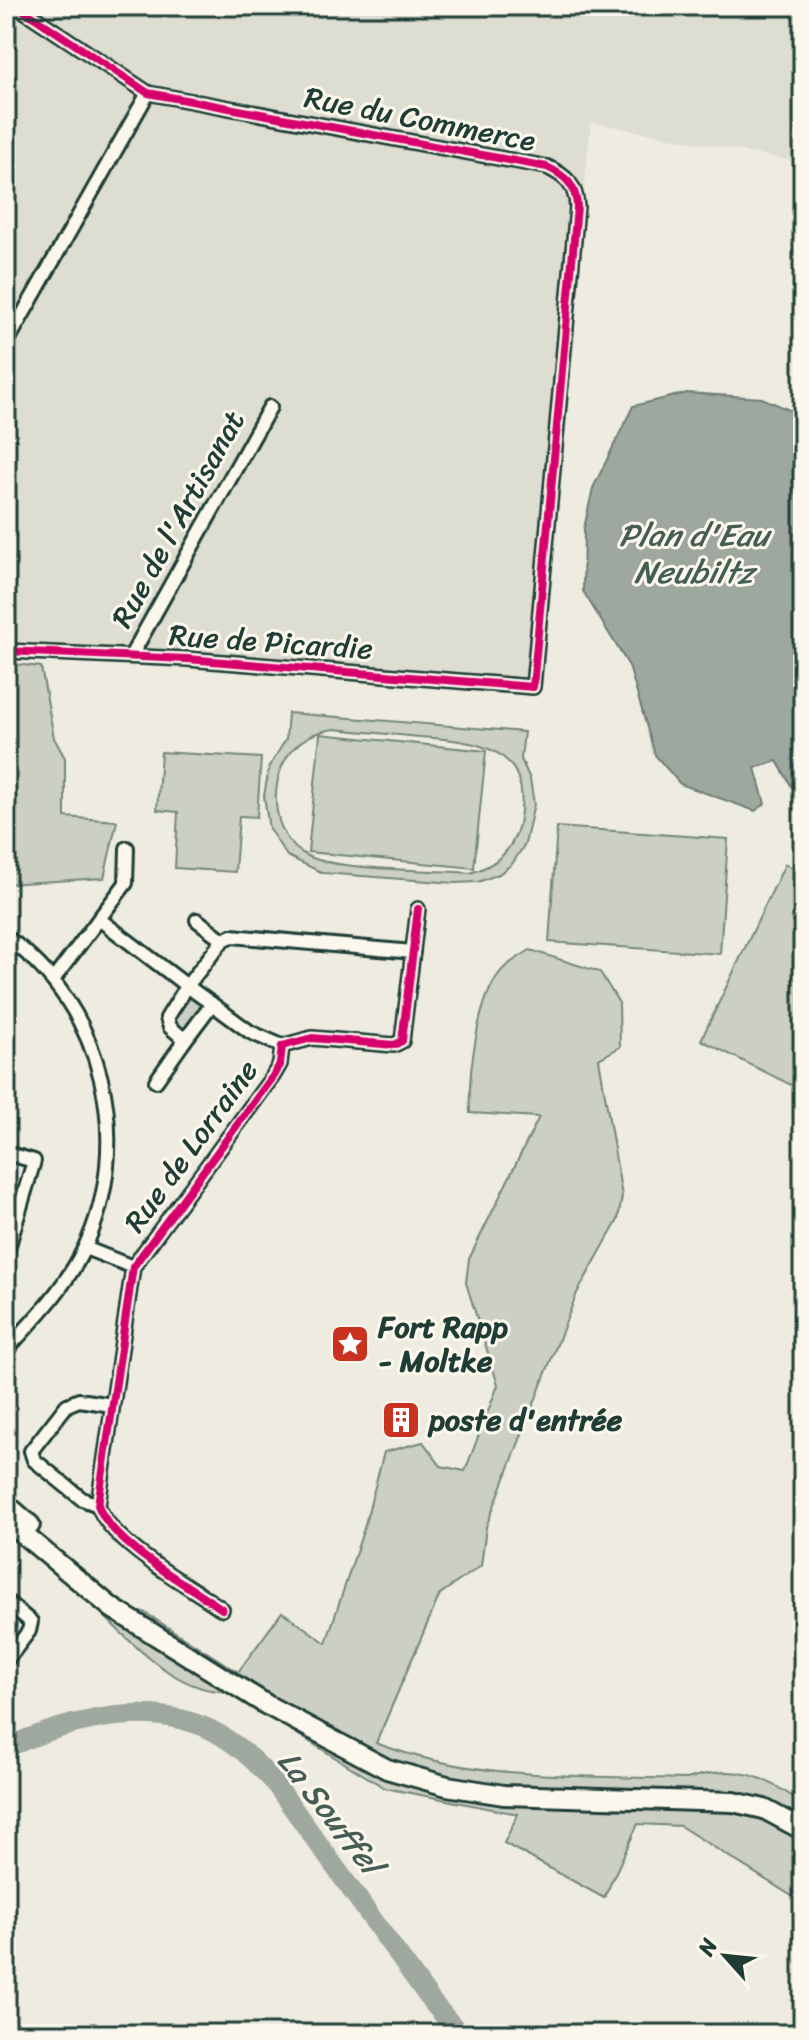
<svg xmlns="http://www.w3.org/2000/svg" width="809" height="2040" viewBox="0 0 809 2040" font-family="Sriracha,sans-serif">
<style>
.built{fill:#ddddd2}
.green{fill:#cbcfc4;stroke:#75867c;stroke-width:2;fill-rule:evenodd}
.water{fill:#9fa89f;stroke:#6c7d74;stroke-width:2}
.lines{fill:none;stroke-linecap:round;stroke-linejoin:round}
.river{stroke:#9fa89f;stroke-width:20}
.minor-casing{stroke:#1f3d34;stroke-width:18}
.secondary-casing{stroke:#1f3d34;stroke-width:24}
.minor{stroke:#fbf7ec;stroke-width:12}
.secondary{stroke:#fbf7ec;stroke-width:18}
.cycleway-casing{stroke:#fbf7ec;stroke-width:13}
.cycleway{stroke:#d6006c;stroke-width:8}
.labels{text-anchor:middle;stroke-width:6;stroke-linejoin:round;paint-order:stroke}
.street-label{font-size:30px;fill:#1f3d34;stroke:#fbf7ec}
.poi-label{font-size:30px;font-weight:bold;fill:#1f3d34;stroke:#fbf7ec;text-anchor:start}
.water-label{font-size:32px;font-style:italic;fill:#455d54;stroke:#fbf7ec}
</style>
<rect width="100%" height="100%" fill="#eeece1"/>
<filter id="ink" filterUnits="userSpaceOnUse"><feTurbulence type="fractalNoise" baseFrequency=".0125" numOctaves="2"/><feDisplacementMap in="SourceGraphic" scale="16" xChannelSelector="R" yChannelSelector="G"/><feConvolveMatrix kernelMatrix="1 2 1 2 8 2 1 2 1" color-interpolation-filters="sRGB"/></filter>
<g filter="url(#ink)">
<polygon class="built" points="6,6 803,6 803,163 591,122 533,687 6,651"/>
<g class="green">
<polygon points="6,663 41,667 54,738 65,758 65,817 117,821 104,878 6,884"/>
<path d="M288,713L524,732L521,759L530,779L534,804L525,844L512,864L499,874L478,882L454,883L323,873L287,856L269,829L264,796L269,767L286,739ZM334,729C363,732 391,734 420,737C478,741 535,747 519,824C513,851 495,866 470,873C434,870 339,870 310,857C278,843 270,804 280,772C288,747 308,732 334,729Z"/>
<polygon points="320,734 486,751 474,868 308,852"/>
<polygon points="161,752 261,758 257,817 239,816 235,872 175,868 178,812 157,810"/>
<polygon points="557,827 728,839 720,954 549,942"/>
<polygon points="785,864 803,873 803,1091 701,1040"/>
<path d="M530,950L600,972L619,1003L620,1047L599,1059L622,1196L618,1220L577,1293L486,1527L481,1566L440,1594L376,1743C474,1781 584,1775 687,1779C735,1763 764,1775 803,1804V1903L680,1826L638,1824L604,1898L504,1843L518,1814L385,1788L227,1691C181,1694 134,1646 104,1616L144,1612L238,1672L282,1612L326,1643L364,1528L384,1452L423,1442L441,1466L465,1471L498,1385L466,1283L469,1259L539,1117L470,1113C468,1077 477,994 504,968C512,961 522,955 530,950Z"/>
<polygon points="191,997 201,1002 202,1009 188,1028 180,1028 174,1019"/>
</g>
<polygon class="water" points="687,393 762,398 803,416 803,806 777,761 755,768 765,804 755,811 680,784 655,755 629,666 583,591 584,528 593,488 633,406"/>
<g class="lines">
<path class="river" d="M6,1748C60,1723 135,1703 194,1723C226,1733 252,1757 274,1782L432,2002L460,2034"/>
<g class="minor-casing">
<g id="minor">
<polyline points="6,344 148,93"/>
<path d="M6,651L187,659L533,687L577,207C576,185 566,176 547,167L148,93L17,6"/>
<polyline points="131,656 270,407"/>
<polyline points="99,919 187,986 223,940 232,936 413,952"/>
<polyline points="197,920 223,940"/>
<path d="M6,937C104,1005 135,1143 84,1249C65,1288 35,1319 6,1350"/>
<polyline points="53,980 126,883 127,848"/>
<polygon points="187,986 212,1004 185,1040 170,1027 167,1018"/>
<polyline points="212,1004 250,1032 282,1046"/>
<polyline points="156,1081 185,1040"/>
<polyline points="6,1153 34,1161 6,1255"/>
<polyline points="85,1248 133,1267"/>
<polyline points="98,1505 82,1499 34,1460 31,1451 67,1405 79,1400 112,1405"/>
<polyline points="6,1601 31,1622 29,1631 6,1661"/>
<path d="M222,1609C188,1585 111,1544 98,1505L133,1267L273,1076L280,1064L282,1046L312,1038L394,1045L402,1041L418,909"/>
</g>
</g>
<g class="secondary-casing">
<g id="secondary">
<polyline points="6,1504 30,1525"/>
<polyline points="6,1520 112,1608 267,1705 387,1769 447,1786 504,1795 733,1802 764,1809 803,1830"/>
</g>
</g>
<use href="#minor" class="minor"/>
<use href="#secondary" class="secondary"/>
<g class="cycleway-casing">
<g id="cycleway">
<path d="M6,651L187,659L533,687L577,207C576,185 566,176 547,167L148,93L17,6"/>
<path d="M222,1609C188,1585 111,1544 98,1505L133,1267L273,1076L280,1064L282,1046L312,1038L394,1045L402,1041L418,909"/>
</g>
</g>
<use href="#cycleway" class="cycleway"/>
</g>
</g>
<defs>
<g id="sight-square" transform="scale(2)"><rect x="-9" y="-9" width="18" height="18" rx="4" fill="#c8321e" stroke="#fbf7ec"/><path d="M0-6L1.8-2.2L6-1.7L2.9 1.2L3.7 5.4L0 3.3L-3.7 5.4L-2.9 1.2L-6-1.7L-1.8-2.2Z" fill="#fff"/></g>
<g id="building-square" transform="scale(2)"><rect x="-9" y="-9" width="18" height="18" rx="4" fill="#c8321e" stroke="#fbf7ec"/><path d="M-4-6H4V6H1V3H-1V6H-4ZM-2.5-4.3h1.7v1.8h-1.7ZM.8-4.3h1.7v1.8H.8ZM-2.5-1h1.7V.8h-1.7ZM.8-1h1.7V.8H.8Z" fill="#fff"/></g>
</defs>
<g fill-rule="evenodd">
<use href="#sight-square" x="350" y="1344"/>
<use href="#building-square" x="401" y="1420"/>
</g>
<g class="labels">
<g class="street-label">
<text transform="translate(420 119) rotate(11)" y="10">Rue du Commerce</text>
<text transform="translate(178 519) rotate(-61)" y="10">Rue de l'Artisanat</text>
<text transform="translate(271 642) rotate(4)" y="10">Rue de Picardie</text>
<text transform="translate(191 1146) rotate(-54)" y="10">Rue de Lorraine</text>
</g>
<g class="poi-label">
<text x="378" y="1337">Fort Rapp<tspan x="378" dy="34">- Moltke</tspan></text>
<text x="429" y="1430">poste d'entrée</text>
</g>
<g class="water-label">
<text x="694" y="546">Plan d'Eau<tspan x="694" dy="37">Neubiltz</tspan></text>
<text transform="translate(330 1812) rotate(52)" y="11">La Souffel</text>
</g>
</g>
<rect width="809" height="2040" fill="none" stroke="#fbf7ec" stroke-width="32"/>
<rect x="16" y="16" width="777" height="2008" fill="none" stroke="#1f3d34" stroke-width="3" filter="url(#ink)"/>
<g transform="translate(725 1956) rotate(297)" stroke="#fbf7ec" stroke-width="6" paint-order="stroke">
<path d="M0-6L14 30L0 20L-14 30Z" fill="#1f3d34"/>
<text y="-12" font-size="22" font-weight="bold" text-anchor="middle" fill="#1f3d34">N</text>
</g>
</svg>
